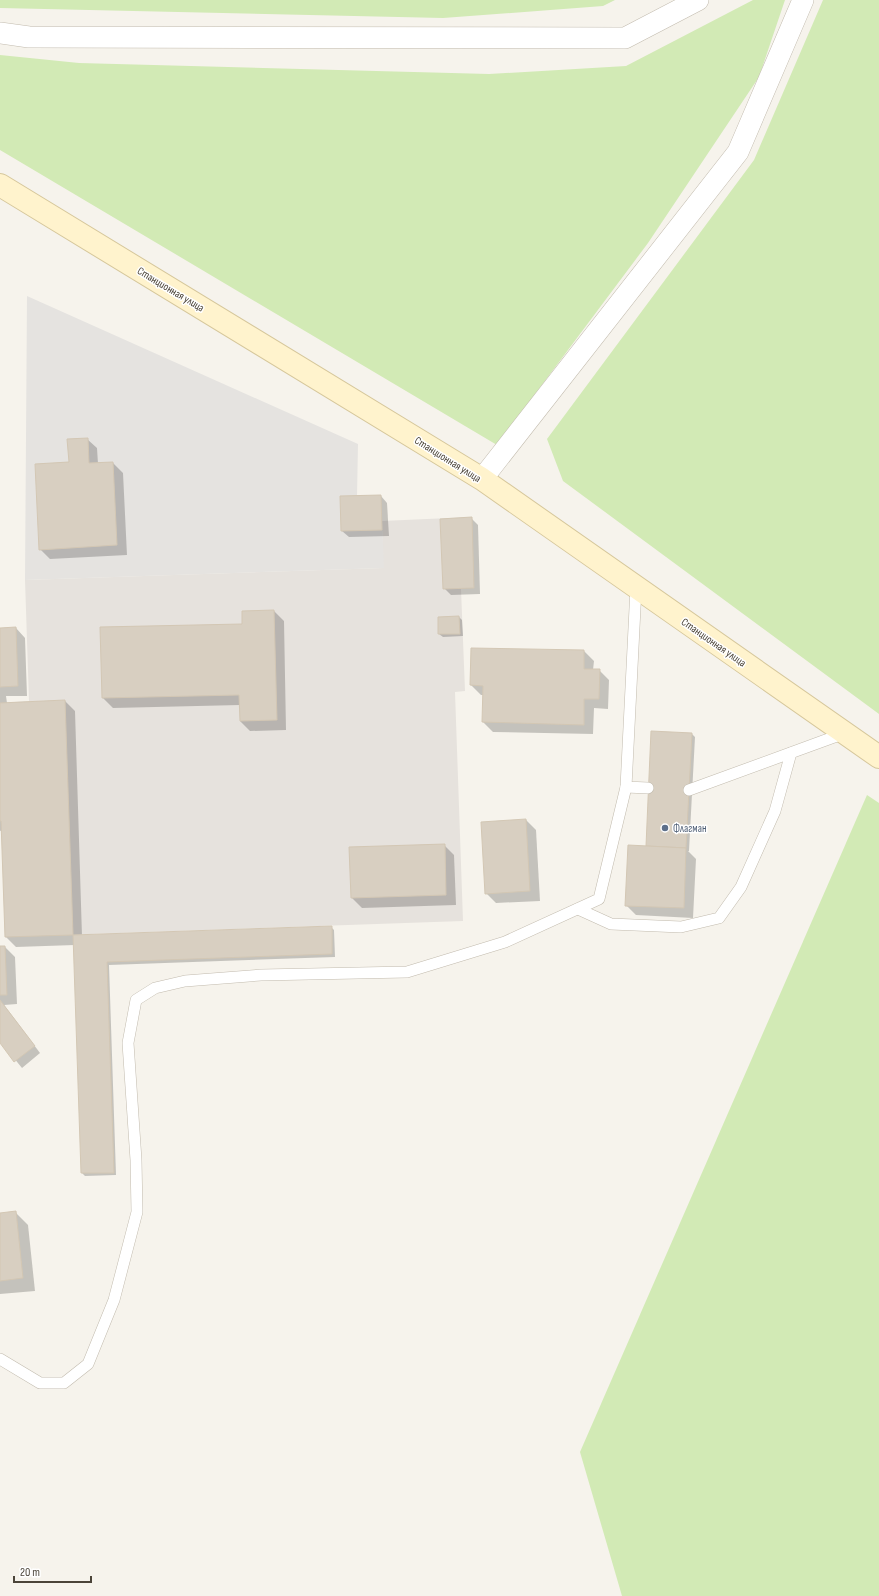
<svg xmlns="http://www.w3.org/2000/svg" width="879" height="1596" viewBox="0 0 879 1596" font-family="'Sofia Sans Condensed',sans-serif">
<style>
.industrial{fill:#e6e2dd}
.green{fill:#d2eab5}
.parking{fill:#e5e3e0}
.shadow{fill:#0003}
.building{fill:#d8cfc1;stroke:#d3c7b4}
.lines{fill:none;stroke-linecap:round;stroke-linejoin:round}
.service-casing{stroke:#c2bbae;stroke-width:12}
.minor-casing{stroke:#c2bbae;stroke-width:22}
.secondary-casing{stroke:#d6c79b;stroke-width:24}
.service{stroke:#fff;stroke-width:11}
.minor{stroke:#fff;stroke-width:21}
.secondary{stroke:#fff3cd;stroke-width:22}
.service-dot{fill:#5c6f8a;stroke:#fff;stroke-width:1.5}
.labels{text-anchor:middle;stroke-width:3;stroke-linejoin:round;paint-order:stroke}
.street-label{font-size:11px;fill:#4b4439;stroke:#fff}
.service-label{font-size:11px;fill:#4e5e75;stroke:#fff;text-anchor:start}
</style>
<rect width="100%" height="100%" fill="#f6f3ec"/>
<polygon class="industrial" points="472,517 474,588 461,589 465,691 455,692 463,921 5,937 0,781 0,703 29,701 25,580 383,568 382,521"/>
<g class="green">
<polygon points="0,0 615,0 603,6 443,18 0,8"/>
<polygon points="753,0 785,0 759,77 648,243 497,445 0,150 0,55 79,63 489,74 626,66"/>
<polygon points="823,0 879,0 879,714 563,481 547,439 754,160"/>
<polygon points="867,795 879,803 879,1596 622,1596 580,1452"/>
</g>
<polygon class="parking" points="27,296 358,444 357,496 381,495 384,568 25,580"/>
<g class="shadow">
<polygon points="87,439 97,448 98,464 113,463 123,473 127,555 50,559 40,549 70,463"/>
<polygon points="381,496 387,503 389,536 349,537 342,531"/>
<polygon points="471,518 478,525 480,594 451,595 444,588"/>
<polygon points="274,611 284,621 286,730 250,731 240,721 240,705 113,708 103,698 101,628 243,625"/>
<polygon points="459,617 462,620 463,636 443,637 439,634"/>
<polygon points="16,628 25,638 27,696 6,696 7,703 65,701 75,711 82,936 331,927 334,930 335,957 109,965 116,1175 85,1176 82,1173 75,945 16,947 6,937 3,830 0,831 0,629"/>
<polygon points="584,651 594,661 593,670 599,670 609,680 608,709 594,708 593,734 493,732 483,722 484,695 481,695 471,685"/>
<polygon points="692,734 695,737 689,851 688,851 696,859 693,918 636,915 626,905"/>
<polygon points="526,820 536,830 540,901 496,903 486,893"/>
<polygon points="444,845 454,855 456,905 362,908 352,898"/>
<polygon points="0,947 5,947 15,957 17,1004 4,1005 40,1053 22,1068 0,1041"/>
<polygon points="15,1212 28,1225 35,1291 0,1294 0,1214"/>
</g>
<g class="building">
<polygon points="88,438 89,463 113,462 117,545 39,550 35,464 69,462 67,439"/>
<polygon points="381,495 382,530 341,531 340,496"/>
<polygon points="472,517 474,588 443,589 440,519"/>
<polygon points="274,610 277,720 240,721 239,695 102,698 100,627 242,624 242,611"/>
<polygon points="459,616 460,634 438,634 438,617"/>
<polygon points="16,627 18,686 0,687 0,628"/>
<polygon points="471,648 584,650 584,669 600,669 599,699 584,699 584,725 482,722 483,686 470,685"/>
<polygon points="65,700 73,935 5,937 1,821 0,821 0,703"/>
<polygon points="651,731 692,733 686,848 646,846"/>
<polygon points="526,819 530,891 485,894 481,822"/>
<polygon points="445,844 446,895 351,898 349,847"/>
<polygon points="628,845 686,848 684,908 625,906"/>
<polygon points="332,926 332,954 107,962 114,1173 81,1173 73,935"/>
<polygon points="0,946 5,946 7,995 0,995"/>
<polygon points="0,1000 35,1046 14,1062 0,1043"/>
<polygon points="16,1211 23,1278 0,1281 0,1213"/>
</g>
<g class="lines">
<g class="service-casing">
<g id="service">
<polyline points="636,588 626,787 648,788"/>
<polyline points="689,790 845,733"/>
<polyline points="578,909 611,924 681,927 719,918 741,887 775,811 791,753"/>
<polyline points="0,1359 40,1383 64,1383 88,1364 114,1300 137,1212 136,1160 128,1043 136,1000 155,988 185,981 261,975 407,972 505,942 599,899 626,787"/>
</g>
</g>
<g class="minor-casing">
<g id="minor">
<polyline points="0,33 29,37 625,38 698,0"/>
<polyline points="482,479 738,152 803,0"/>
</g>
</g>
<g class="secondary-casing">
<polyline id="secondary" points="0,185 482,479 879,757"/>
</g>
<use href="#service" class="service"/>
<use href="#minor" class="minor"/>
<use href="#secondary" class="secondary"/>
</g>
<circle class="service-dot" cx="665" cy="828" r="4"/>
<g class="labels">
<g class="street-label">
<text transform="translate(171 289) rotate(31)" y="4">Станционная улица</text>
<text transform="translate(448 459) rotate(32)" y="4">Станционная улица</text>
<text transform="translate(714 642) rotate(35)" y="4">Станционная улица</text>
</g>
<g class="service-label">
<text x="673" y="832">Флагман</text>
</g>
</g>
<path d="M14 1576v6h77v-6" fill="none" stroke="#4b4439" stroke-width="2"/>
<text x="20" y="1576" font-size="12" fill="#4b4439" stroke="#ffffff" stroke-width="3" paint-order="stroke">20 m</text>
</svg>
